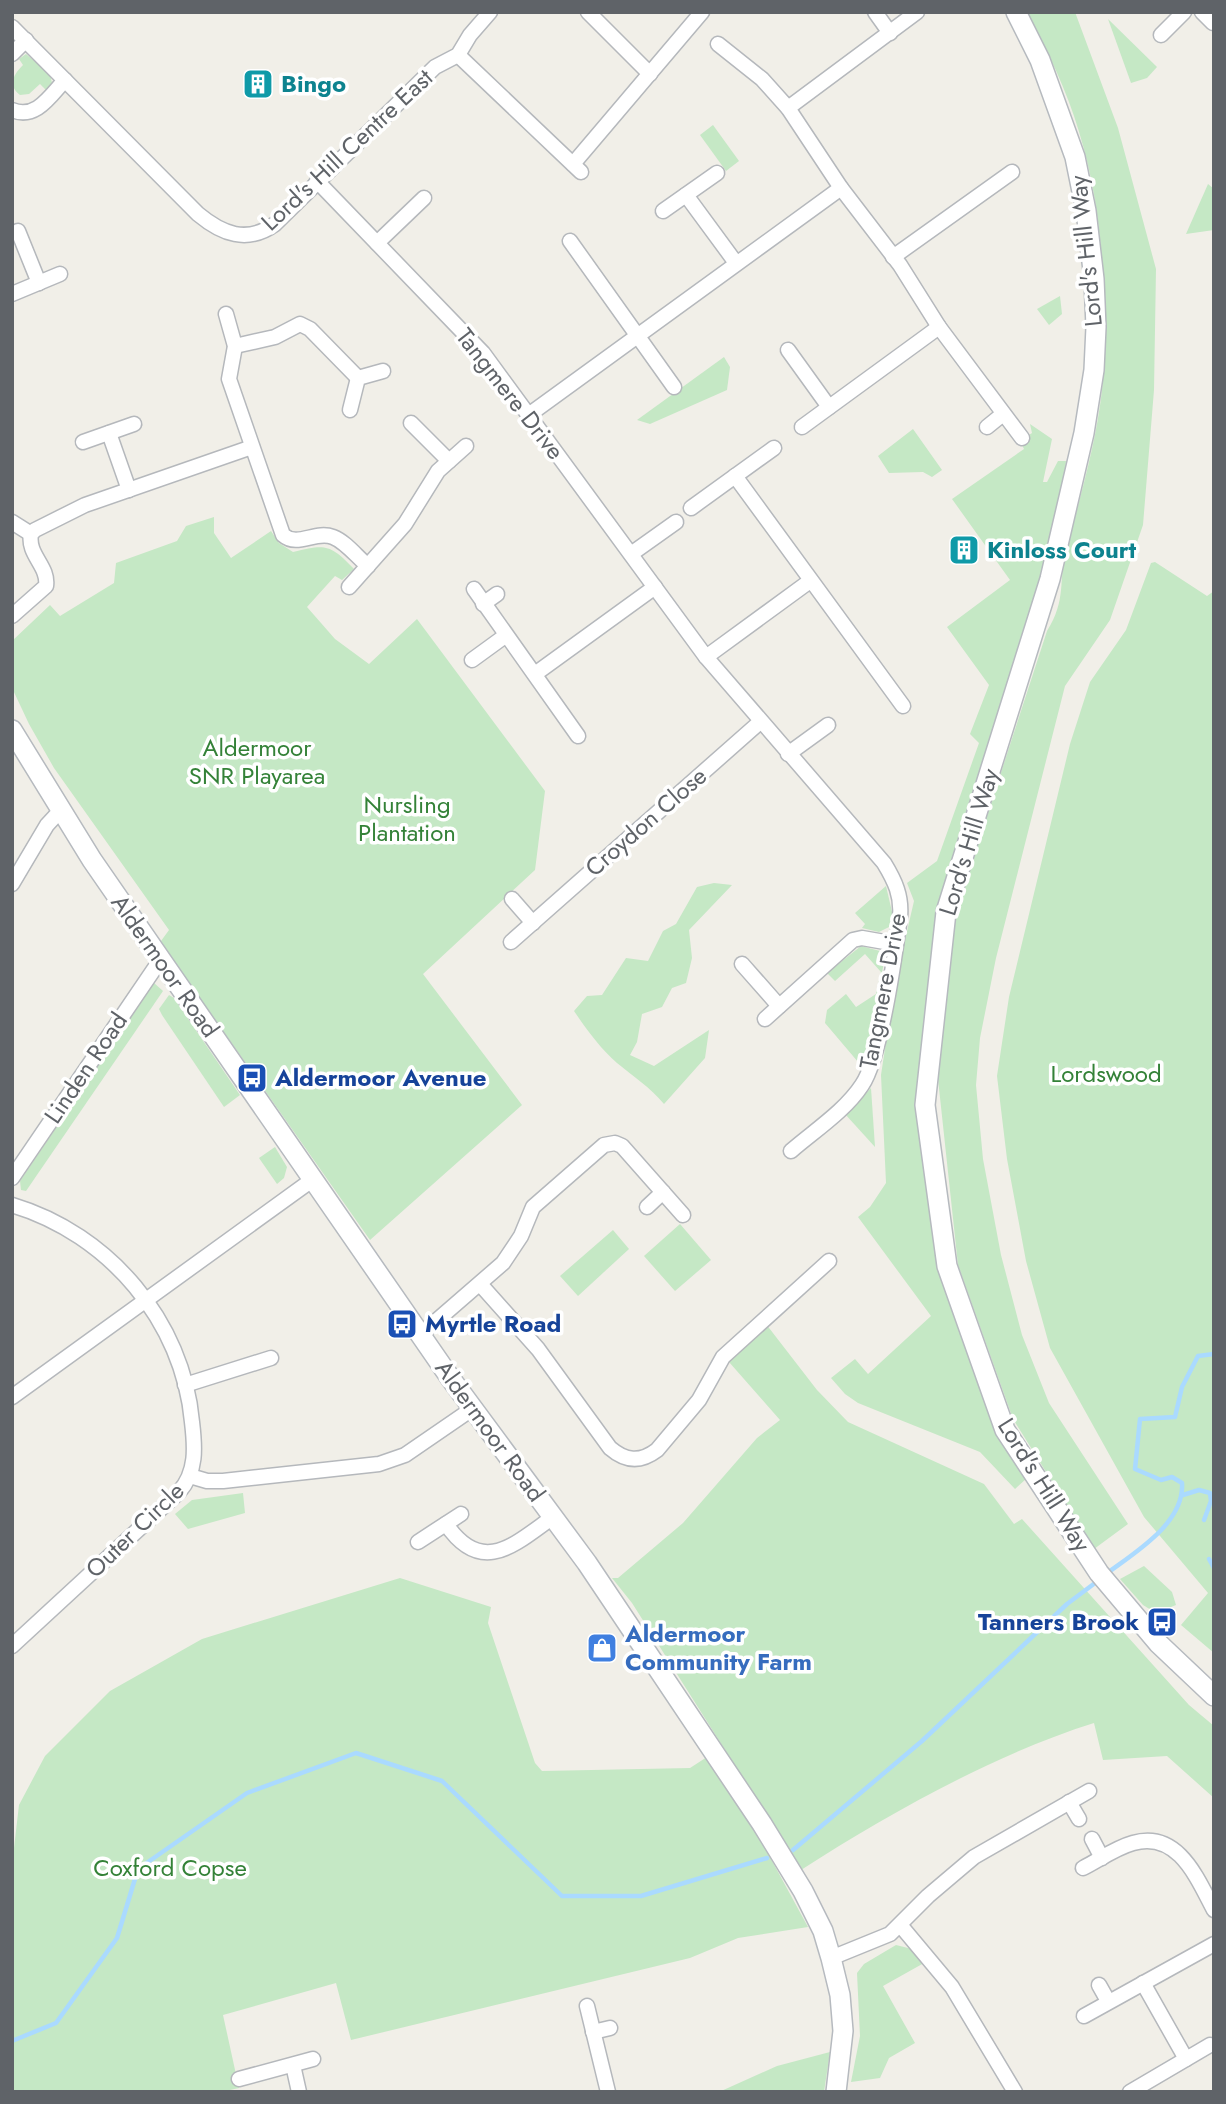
<svg xmlns="http://www.w3.org/2000/svg" width="1226" height="2104" viewBox="0 0 1226 2104" font-family="Jost,sans-serif">
<style>
.green{fill:#c5e8c5}
.lines{fill:none;stroke-linecap:round;stroke-linejoin:round}
.stream{stroke:#aadaff;stroke-width:4.5}
.street-casing{stroke:#b5b8bc;stroke-width:17}
.secondary-casing{stroke:#b6babf;stroke-width:22}
.street{stroke:#fff;stroke-width:14}
.secondary{stroke:#fff;stroke-width:19}
.labels{text-anchor:middle;stroke-width:7;stroke-linejoin:round;paint-order:stroke}
.culture-label{font-size:24px;font-weight:bold;fill:#0d838f;stroke:#fff;text-anchor:start}
.street-label{font-size:24px;fill:#5f6368;stroke:#fff}
.park-label{font-size:24px;fill:#348238;stroke:#fff}
.transit-label{font-size:24px;font-weight:bold;fill:#164399;stroke:#fff;text-anchor:start}
.shop-label{font-size:24px;font-weight:bold;fill:#366cbe;stroke:#fff;text-anchor:start}
</style>
<rect width="100%" height="100%" fill="#f1efe8"/>
<g class="green">
<path d="M1025,12H1075L1118,128L1156,269L1154,390L1143,525L1110,620L1065,686L996,958L980,1038L976,1085L983,1159L1001,1255L1022,1335L1049,1403L1128,1524L1094,1549L1013,1419L958,1265L938,1079L954,917L1047,631C1067,599 1058,582 1066,550C1080,498 1096,444 1102,390C1104,371 1103,351 1103,332C1106,215 1087,114 1025,12Z"/>
<polygon points="1108,19 1157,67 1147,78 1131,83"/>
<path d="M26,54L50,74L52,83L46,90L40,84L29,94L20,95C7,85 14,74 23,65L19,59Z"/>
<polygon points="713,125 739,161 726,171 700,135"/>
<polygon points="1208,184 1214,189 1214,230 1186,234"/>
<polygon points="1060,296 1062,314 1049,325 1037,309"/>
<polygon points="724,357 730,367 727,390 650,424 637,420"/>
<polygon points="1030,424 1052,439 1043,482 1047,482 1058,461 1066,461 1063,499 980,780 920,1103 937,1258 1026,1479 1015,1489 980,1452 858,1403 845,1394 831,1378 855,1359 868,1374 931,1316 858,1217 870,1207 886,1183 881,1075 895,983 914,901 907,883 937,861 979,743 970,734 989,685 947,627 1010,580 952,499 1024,449 1020,441 1032,433"/>
<polygon points="913,429 942,470 932,477 923,472 889,473 878,456"/>
<path d="M214,517V533L231,558L271,531L279,543L293,552C326,544 330,544 354,569L342,580L335,576L307,607L335,639L369,664L417,619L545,791L535,870L423,974L522,1105L370,1240L169,954L161,941L169,930L54,768L29,724L13,690L12,641L50,605L60,616L114,583L116,563L177,541L186,526Z"/>
<polygon points="1155,562 1207,596 1214,591 1214,1653 1181,1625 1208,1593 1144,1517 1050,1348 1026,1261 1007,1159 997,1076 1009,997 1070,744 1090,682 1126,630 1151,563"/>
<path d="M714,883L732,885L689,930L692,958L686,983L672,988L662,1007L642,1014L637,1042L630,1055L654,1066L709,1030L705,1058L664,1104C650,1087 634,1077 617,1063C600,1048 587,1030 574,1011L587,996L602,995L626,958L648,961L663,931L676,924L697,887Z"/>
<polygon points="886,886 893,916 889,927 879,932 862,928 865,924 855,913"/>
<polygon points="861,946 880,951 884,962 864,1069 825,1023 827,1010 846,994 856,1007 876,994 881,972 865,954 835,981 827,973"/>
<polygon points="154,983 163,991 26,1191 21,1190 20,1181"/>
<polygon points="169,995 174,998 240,1095 224,1107 162,1015 159,1009"/>
<polygon points="871,1088 875,1147 845,1114"/>
<polygon points="275,1147 287,1167 284,1178 277,1184 259,1158"/>
<polygon points="680,1224 711,1260 675,1291 644,1256"/>
<polygon points="613,1230 629,1249 578,1296 560,1276"/>
<path d="M766,1324L817,1390L848,1422L984,1484L1014,1524L1022,1519L1189,1705L1214,1726V1798L1167,1756L1103,1760L1094,1723C995,1754 888,1814 801,1870L632,1603L612,1578H618L683,1523L757,1438L780,1420L729,1362Z"/>
<polygon points="243,1493 245,1513 188,1529 175,1514 192,1500"/>
<polygon points="1144,1566 1172,1592 1176,1605 1156,1613 1143,1605 1120,1579"/>
<polygon points="400,1578 491,1607 488,1623 535,1763 542,1771 690,1768 707,1757 759,1837 808,1927 738,1938 690,1958 351,2040 336,1983 223,2015 239,2088 221,2092 12,2092 12,1865 19,1805 45,1756 110,1691 202,1639"/>
<polygon points="896,1945 912,1949 924,1963 883,1986 915,2043 889,2058 880,2078 851,2082 860,2036 857,1973 864,1964"/>
<polygon points="830,2052 824,2092 719,2092 777,2066"/>
</g>
<g class="lines">
<g class="stream">
<polyline points="1183,1495 1199,1490 1210,1493 1211,1501 1204,1520"/>
<polyline points="1209,1559 1214,1568"/>
<path d="M1106,1574C1134,1553 1185,1523 1182,1483L1172,1477L1161,1480L1135,1469L1140,1419L1175,1417L1182,1387L1198,1356L1214,1354"/>
<polyline points="793,1850 922,1741 1067,1604 1099,1580"/>
<polyline points="12,2041 56,2023 117,1938 138,1869 247,1793 356,1753 442,1781 562,1896 641,1896 767,1858"/>
</g>
<g class="street-casing">
<g id="street">
<polyline points="588,12 650,74"/>
<polyline points="875,12 890,33"/>
<polyline points="1202,12 1213,23"/>
<path d="M12,27L198,214C222,234 247,244 275,224L435,67L458,55L470,35L490,12"/>
<polyline points="1161,35 1184,12"/>
<polyline points="718,44 762,79 788,108 841,188 900,265 939,327 1022,438"/>
<polyline points="12,54 26,40"/>
<polyline points="458,55 581,172"/>
<polyline points="788,108 917,12"/>
<path d="M12,110C36,120 50,96 65,80"/>
<polyline points="573,164 702,12"/>
<path d="M317,181L483,353L706,657L884,863C895,881 902,896 900,917C895,955 881,1057 862,1085C845,1111 814,1131 791,1151"/>
<polyline points="686,195 736,263"/>
<polyline points="663,211 717,173"/>
<polyline points="18,231 39,283"/>
<polyline points="570,241 674,387"/>
<polyline points="377,243 424,198"/>
<polyline points="893,257 1012,172"/>
<polyline points="12,294 60,274"/>
<path d="M226,314L235,346L229,379L283,535C298,548 315,530 333,537C346,542 357,557 368,566"/>
<polyline points="235,346 275,337 300,324 310,329 358,378"/>
<polyline points="788,350 829,407"/>
<polyline points="350,410 358,378 383,371"/>
<polyline points="530,414 841,188"/>
<polyline points="411,423 449,461"/>
<polyline points="802,427 939,327"/>
<polyline points="987,427 1003,414"/>
<polyline points="109,433 129,490"/>
<polyline points="83,442 134,424"/>
<polyline points="735,476 903,706"/>
<polyline points="691,508 774,448"/>
<polyline points="12,522 31,534"/>
<polyline points="631,554 676,522"/>
<polyline points="349,587 405,524 438,471 466,446"/>
<polyline points="474,589 578,736"/>
<polyline points="483,604 497,594"/>
<path d="M12,616L46,586C49,566 27,555 31,534L35,530L85,505L252,447"/>
<polyline points="706,657 810,581"/>
<polyline points="472,660 505,636"/>
<polyline points="535,674 655,587"/>
<polyline points="788,754 828,725"/>
<polyline points="12,884 47,825 60,811"/>
<polyline points="512,899 533,923"/>
<polyline points="511,942 760,722"/>
<polyline points="742,964 779,1006"/>
<polyline points="765,1019 853,940 862,938 896,944"/>
<polyline points="12,1178 161,959"/>
<path d="M12,1205C109,1234 183,1321 192,1422C195,1447 197,1472 179,1492L12,1646"/>
<polyline points="647,1207 663,1192"/>
<path d="M480,1284L538,1349L610,1448C625,1461 640,1463 657,1450L699,1400L723,1357L829,1261"/>
<polyline points="420,1335 503,1263 521,1236 533,1207 604,1145 615,1143 622,1146 683,1215"/>
<polyline points="185,1385 271,1358"/>
<polyline points="12,1397 312,1180"/>
<polyline points="190,1476 207,1481 223,1481 379,1464 405,1455 472,1409"/>
<path d="M446,1524C482,1577 515,1544 553,1517"/>
<polyline points="418,1542 461,1514"/>
<polyline points="1069,1802 1079,1819"/>
<polyline points="1092,1839 1102,1858"/>
<path d="M1083,1868C1099,1860 1115,1848 1133,1843C1178,1830 1197,1878 1214,1910"/>
<polyline points="901,1926 952,1987 1015,2092"/>
<polyline points="831,1958 890,1934 928,1896 974,1857 1089,1791"/>
<polyline points="1143,1983 1186,2059"/>
<polyline points="1099,1985 1108,2001"/>
<polyline points="587,2006 608,2092"/>
<polyline points="1084,2016 1214,1944"/>
<polyline points="593,2032 610,2028"/>
<polyline points="293,2065 299,2092"/>
<polyline points="239,2079 313,2059"/>
<polyline points="1130,2092 1210,2045"/>
</g>
</g>
<g class="secondary-casing">
<g id="secondary">
<polyline points="1016,12 1040,60 1075,157 1086,211 1094,279 1096,327 1094,370 1084,433 1050,579 946,912 925,1105 947,1266 1005,1430 1099,1573 1158,1643 1214,1696"/>
<polyline points="12,730 92,860 451,1379 587,1563 762,1824 803,1891 823,1931 831,1958 840,1995 843,2031 836,2092"/>
</g>
</g>
<use href="#street" class="street"/>
<use href="#secondary" class="secondary"/>
</g>
<defs>
<g id="building-square" transform="scale(1.575)"><rect x="-9" y="-9" width="18" height="18" rx="4" fill="#0f9aa8" stroke="#fff"/><path d="M-4-6H4V6H1V3H-1V6H-4ZM-2.5-4.3h1.7v1.8h-1.7ZM.8-4.3h1.7v1.8H.8ZM-2.5-1h1.7V.8h-1.7ZM.8-1h1.7V.8H.8Z" fill="#fff"/></g>
<g id="bus-square" transform="scale(1.575)"><rect x="-9" y="-9" width="18" height="18" rx="4" fill="#1a4fb4" stroke="#fff"/><path d="M-5-6H5V4H4V6H2V4H-2V6H-4V4H-5ZM-3.5-4V0h7V-4ZM-3.5 1.2v1.5H-2V1.2ZM2 1.2v1.5H3.5V1.2Z" fill="#fff"/></g>
<g id="shop-square" transform="scale(1.575)"><rect x="-9" y="-9" width="18" height="18" rx="4" fill="#3f7fe0" stroke="#fff"/><path d="M-5-2.5h2.3a2.7 3.5 0 0 1 5.4 0H5L5.5 6h-11ZM-1.5-2.5h3a1.5 2.3 0 0 0-3 0Z" fill="#fff"/></g>
</defs>
<g fill-rule="evenodd">
<use href="#building-square" x="258" y="84"/>
<use href="#building-square" x="964" y="550"/>
<use href="#bus-square" x="252" y="1078"/>
<use href="#bus-square" x="402" y="1324"/>
<use href="#bus-square" x="1162" y="1622"/>
<use href="#shop-square" x="602" y="1648"/>
</g>
<g class="labels">
<g class="culture-label">
<text x="281" y="92">Bingo</text>
<text x="987" y="558">Kinloss Court</text>
</g>
<g class="street-label">
<text transform="translate(347 150) rotate(-43)" y="8">Lord's Hill Centre East</text>
<text transform="translate(1086 251) rotate(-96)" y="8">Lord's Hill Way</text>
<text transform="translate(510 394) rotate(52)" y="8">Tangmere Drive</text>
<text transform="translate(646 822) rotate(-41)" y="8">Croydon Close</text>
<text transform="translate(969 842) rotate(-73)" y="8">Lord's Hill Way</text>
<text transform="translate(165 966) rotate(55)" y="8">Aldermoor Road</text>
<text transform="translate(883 991) rotate(-79)" y="8">Tangmere Drive</text>
<text transform="translate(86 1068) rotate(-56)" y="8">Linden Road</text>
<text transform="translate(490 1431) rotate(54)" y="8">Aldermoor Road</text>
<text transform="translate(1044 1485) rotate(58)" y="8">Lord's Hill Way</text>
<text transform="translate(135 1530) rotate(-44)" y="8">Outer Circle</text>
</g>
<g class="park-label">
<text x="257" y="756">Aldermoor<tspan x="257" dy="28">SNR Playarea</tspan></text>
<text x="407" y="813">Nursling<tspan x="407" dy="28">Plantation</tspan></text>
<text x="1106" y="1082">Lordswood</text>
<text x="170" y="1876">Coxford Copse</text>
</g>
<g class="transit-label">
<text x="275" y="1086">Aldermoor Avenue</text>
<text x="425" y="1332">Myrtle Road</text>
<text x="1139" y="1630" text-anchor="end">Tanners Brook</text>
</g>
<g class="shop-label">
<text x="625" y="1642">Aldermoor<tspan x="625" dy="28">Community Farm</tspan></text>
</g>
</g>
<rect width="1226" height="2104" fill="none" stroke="#5f6368" stroke-width="28"/>
</svg>
